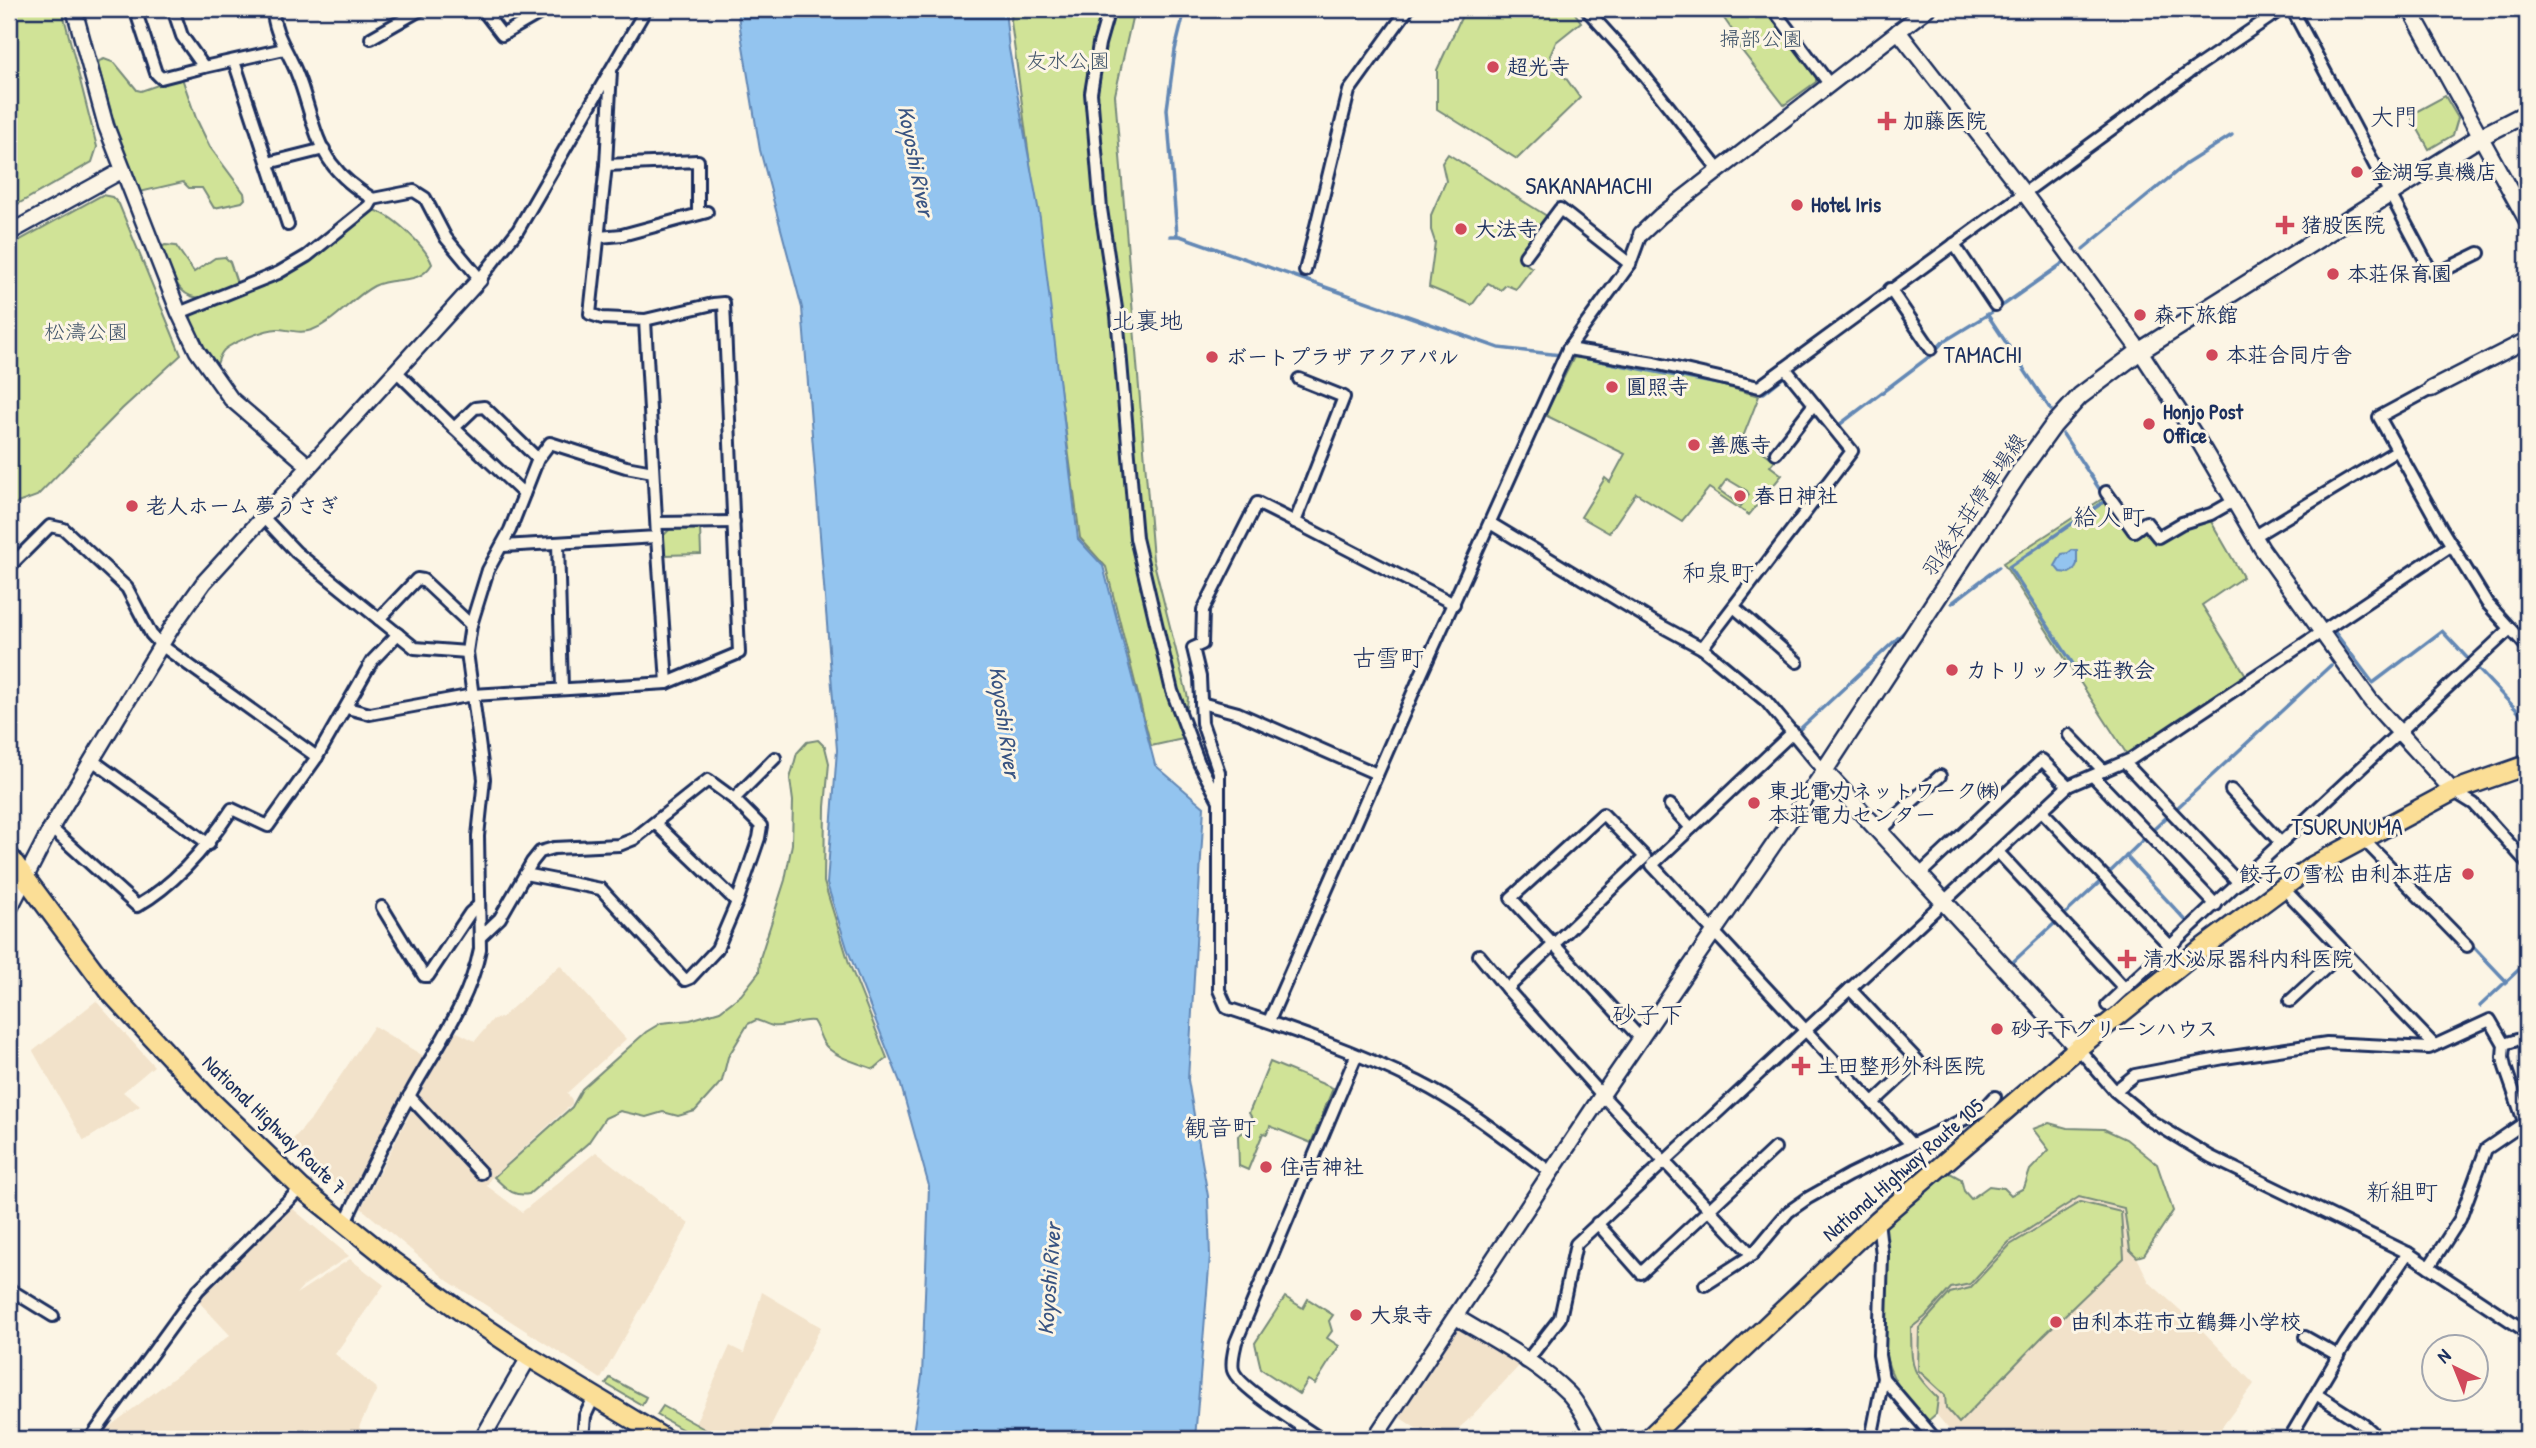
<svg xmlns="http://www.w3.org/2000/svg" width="2536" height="1448" viewBox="0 0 2536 1448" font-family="'Patrick Hand','Klee One',sans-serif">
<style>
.built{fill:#f2e2ca}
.green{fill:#d0e397;stroke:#76897a;stroke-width:2;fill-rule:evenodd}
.water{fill:#93c4ef;stroke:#6388b5;stroke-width:2}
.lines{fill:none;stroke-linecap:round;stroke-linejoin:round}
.stream{stroke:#6388b5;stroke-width:3.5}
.minor-casing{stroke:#1b2f5e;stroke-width:16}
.tertiary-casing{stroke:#1b2f5e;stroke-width:19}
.secondary-casing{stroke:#1b2f5e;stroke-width:21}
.trunk-casing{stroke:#1b2f5e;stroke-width:23}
.minor{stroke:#fcf5e5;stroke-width:10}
.tertiary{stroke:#fcf5e5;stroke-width:14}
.secondary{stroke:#fcf5e5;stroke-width:16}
.trunk{stroke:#fbde96;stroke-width:18}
.poi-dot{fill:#d1495b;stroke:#fcf5e5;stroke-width:2.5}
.labels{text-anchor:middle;stroke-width:6;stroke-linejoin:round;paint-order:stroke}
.park-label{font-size:21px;fill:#3f5369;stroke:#fcf5e5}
.poi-label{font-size:21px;font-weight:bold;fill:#1b2f5e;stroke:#fcf5e5;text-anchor:start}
.street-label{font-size:21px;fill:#1b2f5e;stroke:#fcf5e5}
.water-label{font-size:23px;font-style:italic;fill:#395482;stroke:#fcf5e5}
.quarter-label{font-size:24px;fill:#1b2f5e;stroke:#fcf5e5}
</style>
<rect width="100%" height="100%" fill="#fcf5e5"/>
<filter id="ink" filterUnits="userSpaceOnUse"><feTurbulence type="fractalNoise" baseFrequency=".0143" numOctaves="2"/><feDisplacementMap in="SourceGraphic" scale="14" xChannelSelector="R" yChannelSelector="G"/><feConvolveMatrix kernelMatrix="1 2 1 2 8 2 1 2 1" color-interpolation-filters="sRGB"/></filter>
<g filter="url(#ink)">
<g class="built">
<polygon points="560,965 626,1039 567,1093 572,1100 572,1104 490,1179 487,1186 522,1212 596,1152 689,1224 601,1379 448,1281 361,1208 453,1030 475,1041 493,1019 501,1018"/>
<polygon points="96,1001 154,1066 123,1092 140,1106 84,1141 33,1051"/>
<polygon points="374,1026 425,1057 349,1196 288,1145 312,1118"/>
<polygon points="2079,1197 2124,1208 2130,1250 2137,1257 2149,1282 2199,1327 2254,1384 2213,1439 1957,1439 1936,1414 1937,1398 1918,1378 1912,1366 1911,1328 1925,1317 1951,1288 1971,1284 2009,1242"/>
<polygon points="292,1208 349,1256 303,1286 296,1294 350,1259 384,1285 335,1354 377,1389 359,1427 366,1439 98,1439 105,1430 230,1335 199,1302 205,1292"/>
<polygon points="762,1292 821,1327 764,1439 722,1439 695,1424 730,1346 744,1353"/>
<polygon points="1460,1326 1521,1364 1467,1421 1446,1439 1432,1439 1399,1417"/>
</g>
<g class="green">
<polygon points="9,9 62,9 97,147 92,162 9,209"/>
<polygon points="1012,9 1134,9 1115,95 1153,559 1188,698 1183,739 1151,746 1106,567 1080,538 1011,22"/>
<polygon points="1465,9 1572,9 1581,22 1556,42 1550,56 1580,98 1517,159 1437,109 1437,70"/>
<polygon points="1733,9 1766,9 1816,76 1816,82 1784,105 1729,34 1732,30 1723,17"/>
<polygon points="104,59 115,63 137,90 141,91 178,78 183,81 196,118 210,147 244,193 245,199 242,202 214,208 202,188 189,188 183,182 140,192 138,190 117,132 98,65 99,61"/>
<polygon points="2445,96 2458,118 2453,135 2429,149 2410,115"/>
<polygon points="1448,154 1550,218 1521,260 1532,268 1516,289 1506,285 1501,290 1488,283 1472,305 1429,287 1435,242 1431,230 1431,215 1446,181 1442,163"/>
<polygon points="102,195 112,197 119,204 181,355 122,409 37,496 9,506 9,246"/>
<path d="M371,210C390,211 426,247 432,264C418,287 394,275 374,286C351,298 337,321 312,330C300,334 291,330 279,329C268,328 233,342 224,350C220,354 219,359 217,364H214C205,349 190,331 191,313L272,280Z"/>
<path d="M165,245L176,246L194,272L215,258L225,257L230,262L237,283C231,288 224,290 217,293C179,310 173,276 162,247Z"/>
<path d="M1575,355L1665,369L1759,396L1743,437L1769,456L1771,453L1777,458L1770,466L1782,475L1749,515L1709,488L1682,521L1636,493L1609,533L1581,517L1605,478L1610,482L1625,454L1545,415ZM1727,479L1747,491L1749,495L1741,506L1719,490Z"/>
<polygon points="2105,497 2132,536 2147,527 2158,542 2183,527 2209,518 2243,577 2202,605 2249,680 2128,756 2003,563"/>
<polygon points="700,527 701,554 664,555 663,536 671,528"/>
<path d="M818,740L825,747L829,763L825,807L824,882L849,963L887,1058L874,1069C858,1063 832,1057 823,1042C819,1035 818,1028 813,1021C799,1019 787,1028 773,1026C767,1025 761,1021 756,1020L748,1024L728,1057L722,1081L695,1111L678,1116L663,1112L646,1117L620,1111L605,1118L588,1143L529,1194C512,1197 506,1188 494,1177L572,1107L582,1089L646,1032L661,1023L690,1020L720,1011L741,995L759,972L760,958L785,880L792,844L793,801L790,779L797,753L807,742Z"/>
<polygon points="1270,1062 1333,1088 1311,1143 1270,1126 1267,1134 1263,1133 1248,1170 1239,1166 1238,1136 1255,1123 1249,1113"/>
<path d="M2049,1123L2067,1128L2104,1129L2126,1139L2157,1164L2173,1211L2144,1255L2137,1257L2130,1250L2124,1208L2079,1197L2009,1242L1970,1284L1951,1288L1925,1317L1911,1328C1912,1368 1909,1369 1938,1398L1936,1414L1928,1421C1905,1398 1889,1379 1884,1347L1883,1230L1940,1175L1950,1173L1961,1179L1964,1191L1971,1199L1989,1186L2004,1188L2011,1195L2024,1188L2030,1170L2049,1150L2033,1129Z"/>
<polygon points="2080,1202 2121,1212 2124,1258 2043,1336 1959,1423 1946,1408 1945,1395 1918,1370 1919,1328 1950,1293 1970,1288 2010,1245"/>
<polygon points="1285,1297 1303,1308 1308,1299 1333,1315 1329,1321 1332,1331 1327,1338 1339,1346 1315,1384 1308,1380 1299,1394 1261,1369 1255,1343"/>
<polygon points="610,1378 646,1397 642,1405 606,1384"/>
<polygon points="663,1406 722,1439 699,1439 657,1415"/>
</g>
<g class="water">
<polygon points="737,9 1005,9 1009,49 1040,218 1078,539 1103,566 1155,765 1204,807 1188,1080 1208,1196 1210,1256 1195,1439 912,1439 922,1376 929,1186 900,1082 847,948 827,884 837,750 802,308 760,150"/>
<polygon points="2072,550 2077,551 2077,564 2074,570 2069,573 2060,572 2055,566 2062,554 2068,553"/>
</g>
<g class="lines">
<g class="stream">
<polyline points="1177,235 1167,109 1175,50 1185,9"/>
<polyline points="1170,236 1180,236 1499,348 1561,355"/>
<polyline points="2083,249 2186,164 2232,135"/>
<polyline points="1987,314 2051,410"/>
<polyline points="1569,355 1764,393 1784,377 1796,391"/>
<polyline points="1813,412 1823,426"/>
<polyline points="1839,425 1930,356 1943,342 2005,304 2063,263"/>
<polyline points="2063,434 2100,490"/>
<polyline points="1952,603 1999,567"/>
<polyline points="2334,631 2373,683 2442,631 2470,661"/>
<polyline points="2073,664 2009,567 2105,501"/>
<polyline points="2478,669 2527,721"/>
<polyline points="1800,729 1914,623"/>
<polyline points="2176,809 2331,665"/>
<polyline points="2152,831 2169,815"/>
<polyline points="2384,852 2401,871"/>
<polyline points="2126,856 2189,924"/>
<polyline points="2109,873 2143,840"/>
<polyline points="2063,916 2102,880"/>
<polyline points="2469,942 2506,981"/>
<polyline points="2014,961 2056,922"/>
<polyline points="2480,1006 2527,962"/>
</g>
<g class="minor-casing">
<g id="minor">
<polyline points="135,9 156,73 161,78 204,67"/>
<polyline points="173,9 182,36 204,67 284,49"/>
<path d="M273,9C273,33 289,52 297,74C309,102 313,139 332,164C342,178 358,190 373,199L414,191L425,198L446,238L480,279L518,230L646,9"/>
<polyline points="482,9 502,35 547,9"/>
<polyline points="1109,9 1099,44 1091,93 1101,209 1117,315 1136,538 1172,691 1199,763 1219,801"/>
<polyline points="1586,9 1631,59 1719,170"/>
<polyline points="1773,9 1830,85"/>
<polyline points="2292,9 2431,271 2440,272 2479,253"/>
<polyline points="371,38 422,9"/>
<polyline points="234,61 288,225"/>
<polyline points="268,163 324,149"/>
<polyline points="606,165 698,161 698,214"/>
<polyline points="599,237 622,235 707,212"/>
<polyline points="1954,244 1995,305"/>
<polyline points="1525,256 1560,209 1630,264"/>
<polyline points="1305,271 1349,91 1408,9"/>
<polyline points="1890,289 1931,349"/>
<polyline points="179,313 278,273 307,256 369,206 373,199"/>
<polyline points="1568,349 1654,363 1759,387 2195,68 2282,9"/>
<polyline points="396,371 454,428 475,408 484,407 538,459"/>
<polyline points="1299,379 1344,397 1295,522 1454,604"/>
<polyline points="2431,389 2379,417 2441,528 2487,603 2527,647"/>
<polyline points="454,428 524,494"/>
<polyline points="1776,453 1814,404"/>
<polyline points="2106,492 2134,531 2146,522 2158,537 2182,523 2211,514 2234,501"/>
<polyline points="262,516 296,552 415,648 467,652"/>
<path d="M1295,522L1257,503L1203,610L1202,644L1193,648L1200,677L1202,723L1219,772V990L1227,1008C1291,1029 1357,1052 1418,1082C1466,1106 1509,1142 1552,1173"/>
<polyline points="657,523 734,522"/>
<polyline points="1490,523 1654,622 1702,648 1766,701 1824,771"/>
<polyline points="2255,536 2396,451"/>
<polyline points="657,537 667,683"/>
<polyline points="558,543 562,688"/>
<polyline points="503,546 657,537 645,320 602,318 590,314 606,165 611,70"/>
<polyline points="9,567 50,526 64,529 127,588 151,634 161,645 317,757"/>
<polyline points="1734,607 1797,662"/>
<polyline points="379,619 417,579 423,580 471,625"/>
<polyline points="1702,648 1852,451 1785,368"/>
<polyline points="1201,703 1238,713 1377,774"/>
<polyline points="347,708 370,714 473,695 667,683 739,653 724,303 713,304 645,320"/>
<polyline points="1793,732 1652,865 1911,1144"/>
<polyline points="2069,735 2104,771"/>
<polyline points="92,760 209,844"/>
<polyline points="2125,763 2239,883"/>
<polyline points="2093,776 2216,905"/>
<polyline points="2231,790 2281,843"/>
<polyline points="2453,791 2474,804 2527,863"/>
<polyline points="1670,805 1691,828"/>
<polyline points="2042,811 2171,947"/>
<polyline points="655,823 737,902"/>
<path d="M51,828L137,906C177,883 207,847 232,809L268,826L317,757L372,661L398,634"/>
<polyline points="1880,831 1940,776"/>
<polyline points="2362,838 2467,946"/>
<polyline points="1998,852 2125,989"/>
<polyline points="525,874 601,889 685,980 690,978 717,949 737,902 759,838 761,826 734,799"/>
<polyline points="1920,874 2042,760 2068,786"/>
<polyline points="2283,888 2434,1045"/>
<polyline points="382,907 424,976 428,976 470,913 479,905"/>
<polyline points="480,937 500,918 532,862 540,852 554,848 619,845 634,839 708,780 734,799 775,758"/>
<polyline points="1479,955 1507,989 1645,857 1603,814 1511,898 1642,1040"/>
<polyline points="1507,989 1602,1095 1752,1255"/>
<polyline points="1850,989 1918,1061 1873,1103"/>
<polyline points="2290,1001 2344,951"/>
<polyline points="2107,1005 2510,629"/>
<polyline points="1269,1021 1419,679 1552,384 1568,349 1630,264 1641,234"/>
<polyline points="2504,1044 2503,1057 2505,1067 2527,1130"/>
<polyline points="2078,1048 2115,1091 2151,1121 2211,1157 2408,1253 2527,1332"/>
<polyline points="2115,1091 2135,1075 2224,1058 2327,1043 2429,1048 2490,1020 2504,1044 2527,1037"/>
<polyline points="409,1096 481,1173"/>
<path d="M345,1223C366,1177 389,1133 413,1089C438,1045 470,1000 480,949L478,836L484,779L467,652L471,625L488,570L510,530L538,459L550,443L626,467L653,472"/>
<polyline points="1597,1223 1641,1273 1775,1148"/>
<polyline points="2429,1267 2460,1219 2486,1149 2524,1123"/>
<polyline points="1705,1285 1752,1255 1788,1212 1808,1198 1849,1175 1983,1110 1995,1097"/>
<polyline points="9,1289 53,1316"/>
<polyline points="2305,1337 2339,1356"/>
<polyline points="1526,1362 1560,1318 1576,1244 2068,786 2131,759 2452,545"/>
<polyline points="1883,1378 1935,1439"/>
<polyline points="2316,1394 2364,1425 2371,1431 2373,1439"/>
<polyline points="90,1439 198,1290 301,1188"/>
<polyline points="583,1439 585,1416 594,1397"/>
<path d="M1321,1439C1304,1428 1237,1386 1233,1370C1231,1361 1234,1351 1236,1342L1356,1056"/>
<polyline points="1804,1439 1814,1437 1816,1439"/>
<polyline points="1871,1439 1883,1378 1879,1355 1882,1255 1878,1220"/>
<polyline points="2289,1439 2346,1343 2408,1253"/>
</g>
</g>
<g class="tertiary-casing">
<g id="tertiary">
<polyline points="74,9 106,126 179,313 197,351 231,399 309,466"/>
<polyline points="2410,9 2527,221"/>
<polyline points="1898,31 2024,193 2140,351 2198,440 2262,549 2371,701 2453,791"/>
<polyline points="9,233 123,170"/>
<polyline points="1641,234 1660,216 1927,9"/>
<polyline points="2431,389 2527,340"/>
<polyline points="9,910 51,828 172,627 204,582 480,279"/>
<path d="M1456,1317C1494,1340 1537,1362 1568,1393C1580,1405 1588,1425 1597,1439"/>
<polyline points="482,1439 529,1357"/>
<polyline points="1374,1439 1602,1095 1824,771"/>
</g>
</g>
<g class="secondary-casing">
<polyline id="secondary" points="2078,1048 1824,771 2019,473 2053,426 2080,396 2140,351 2480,137 2527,113"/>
</g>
<g class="trunk-casing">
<g id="trunk">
<polyline points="9,856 110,992 210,1100 301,1188 392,1261 462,1312 529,1357 665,1439"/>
<polyline points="1648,1439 1878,1220 2078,1048 2201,949 2311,867 2453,791 2527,765"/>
</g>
</g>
<use href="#minor" class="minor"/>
<use href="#tertiary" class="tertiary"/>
<use href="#secondary" class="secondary"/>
<use href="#trunk" class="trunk"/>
</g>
</g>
<g class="poi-dot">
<circle cx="1493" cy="67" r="7"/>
<path d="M1883.5 110.5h7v7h7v7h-7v7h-7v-7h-7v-7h7z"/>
<circle cx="2357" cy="172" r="7"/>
<circle cx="1797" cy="205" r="7"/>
<path d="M2281.5 214.5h7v7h7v7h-7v7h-7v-7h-7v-7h7z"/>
<circle cx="1461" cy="229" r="7"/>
<circle cx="2333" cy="274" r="7"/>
<circle cx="2140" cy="315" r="7"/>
<circle cx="2212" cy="355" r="7"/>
<circle cx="1212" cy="357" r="7"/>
<circle cx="1612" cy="387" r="7"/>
<circle cx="2149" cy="424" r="7"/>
<circle cx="1694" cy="445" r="7"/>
<circle cx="1740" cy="496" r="7"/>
<circle cx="132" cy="506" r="7"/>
<circle cx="1952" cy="670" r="7"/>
<circle cx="1754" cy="803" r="7"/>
<circle cx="2468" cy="874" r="7"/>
<path d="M2123.5 948.5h7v7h7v7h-7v7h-7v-7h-7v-7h7z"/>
<circle cx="1997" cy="1029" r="7"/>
<path d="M1797.5 1055.5h7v7h7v7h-7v7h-7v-7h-7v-7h7z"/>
<circle cx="1266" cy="1167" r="7"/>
<circle cx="1356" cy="1315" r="7"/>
<circle cx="2056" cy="1322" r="7"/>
</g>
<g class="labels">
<g class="park-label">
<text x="1761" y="46">掃部公園</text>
<text x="1068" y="68">友水公園</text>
<text x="86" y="339">松濤公園</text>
</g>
<g class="poi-label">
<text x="1507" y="74">超光寺</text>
<text x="1903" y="128">加藤医院</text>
<text x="2371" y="179">金湖写真機店</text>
<text x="1811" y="212">Hotel Iris</text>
<text x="2301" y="232">猪股医院</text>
<text x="1475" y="236">大法寺</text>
<text x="2347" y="281">本荘保育園</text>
<text x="2154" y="322">森下旅館</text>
<text x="2226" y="362">本荘合同庁舎</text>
<text x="1226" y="364">ボートプラザ アクアパル</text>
<text x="1626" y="394">圓照寺</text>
<text x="2163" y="419">Honjo Post<tspan x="2163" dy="24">Office</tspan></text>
<text x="1708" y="452">善應寺</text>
<text x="1754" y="503">春日神社</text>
<text x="146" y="513">老人ホーム 夢うさぎ</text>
<text x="1966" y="677">カトリック本荘教会</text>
<text x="1768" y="798">東北電力ネットワーク㈱<tspan x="1768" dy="24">本荘電力センター</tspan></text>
<text x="2454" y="881" text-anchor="end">餃子の雪松 由利本荘店</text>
<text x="2143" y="966">清水泌尿器科内科医院</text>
<text x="2011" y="1036">砂子下グリーンハウス</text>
<text x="1817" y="1073">土田整形外科医院</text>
<text x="1280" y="1174">住吉神社</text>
<text x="1370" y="1322">大泉寺</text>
<text x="2070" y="1329">由利本荘市立鶴舞小学校</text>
</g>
<g class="street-label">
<text transform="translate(1974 505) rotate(-56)" y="7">羽後本荘停車場線</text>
<text transform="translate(274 1125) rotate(44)" y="7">National Highway Route 7</text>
<text transform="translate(1903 1170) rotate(-41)" y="7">National Highway Route 105</text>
</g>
<g class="water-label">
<text transform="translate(916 161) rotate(79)" y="8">Koyoshi River</text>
<text transform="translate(1005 722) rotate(82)" y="8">Koyoshi River</text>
<text transform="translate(1049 1279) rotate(-86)" y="8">Koyoshi River</text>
</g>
<g class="quarter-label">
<text x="2394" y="125">大門</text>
<text x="1589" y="194">SAKANAMACHI</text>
<text x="1147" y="329">北裏地</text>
<text x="1983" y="363">TAMACHI</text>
<text x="2109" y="525">給人町</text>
<text x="1718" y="581">和泉町</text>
<text x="1388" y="666">古雪町</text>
<text x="2347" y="835">TSURUNUMA</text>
<text x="1648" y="1023">砂子下</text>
<text x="1220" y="1136">観音町</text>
<text x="2402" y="1200">新組町</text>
</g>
</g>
<rect width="2536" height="1448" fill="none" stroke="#fcf5e5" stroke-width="35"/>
<rect x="18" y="18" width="2501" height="1413" fill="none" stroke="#1b2f5e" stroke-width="2.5" filter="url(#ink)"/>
<g transform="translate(2455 1368) rotate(317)"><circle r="33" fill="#fcf5e5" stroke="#a2a6af" stroke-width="2"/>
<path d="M0-5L12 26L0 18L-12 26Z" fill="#d1495b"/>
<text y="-10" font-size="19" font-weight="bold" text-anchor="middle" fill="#1b2f5e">N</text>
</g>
</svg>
